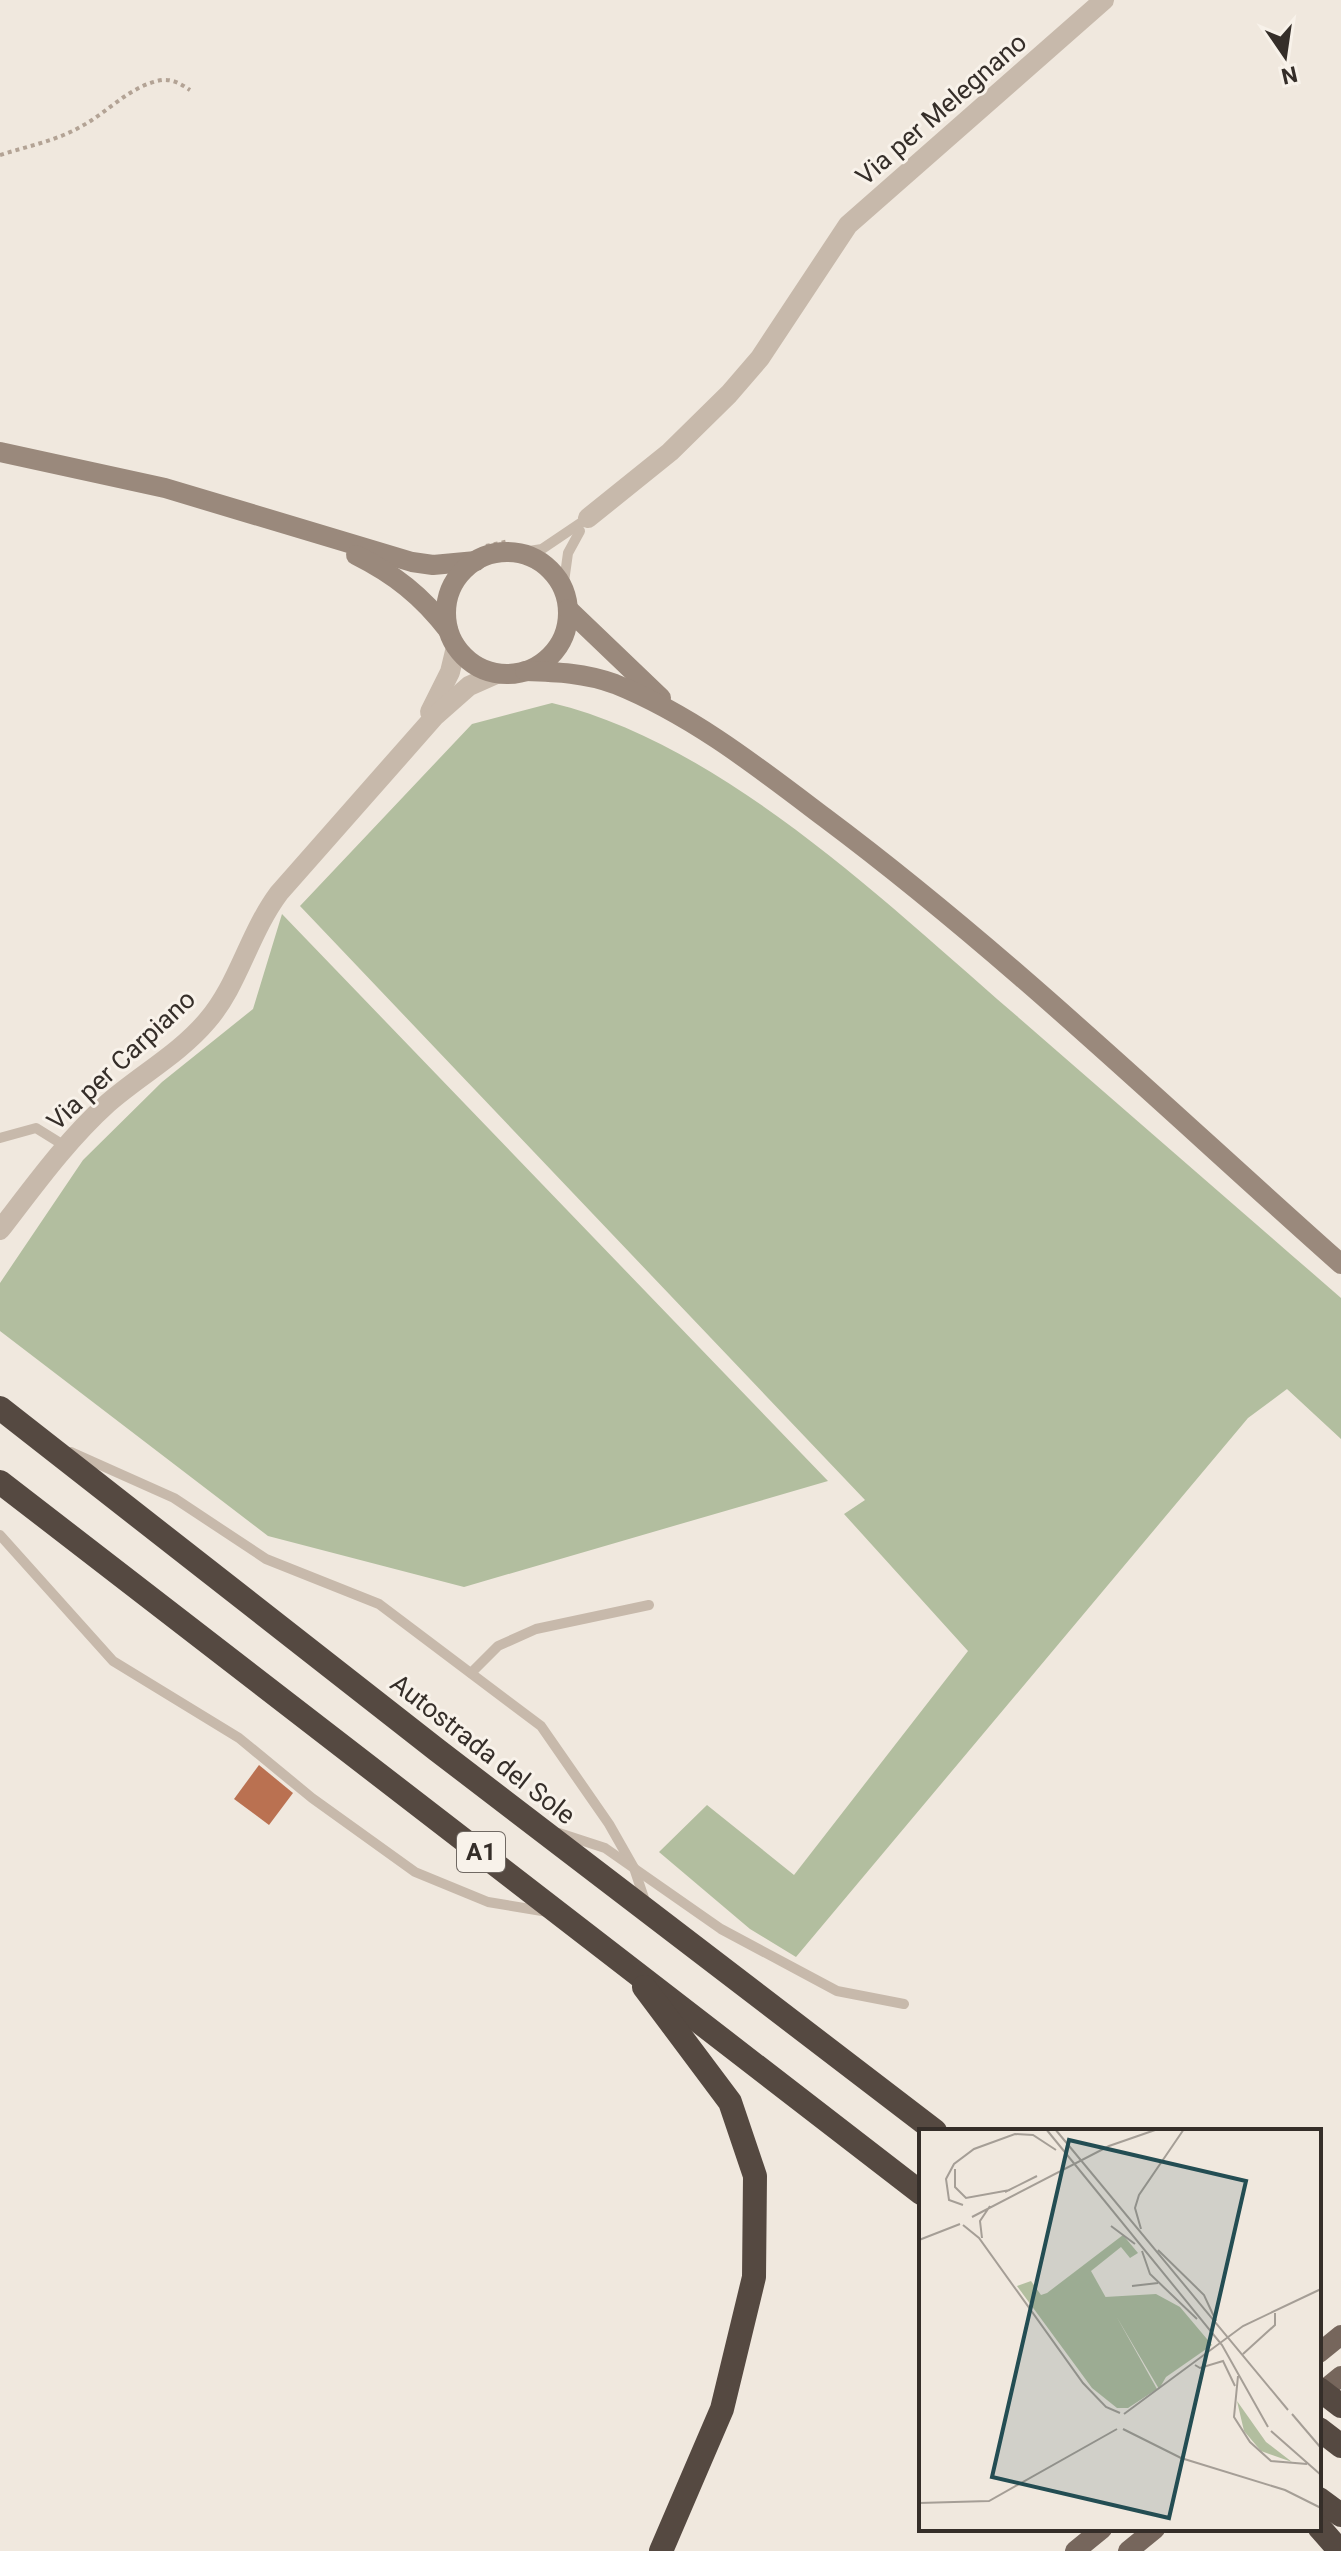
<svg xmlns="http://www.w3.org/2000/svg" width="1341" height="2551" viewBox="0 0 1341 2551" font-family="Roboto,sans-serif">
<style>
.green{fill:#b2be9f}
.building{fill:#ba7151}
.lines{fill:none;stroke-linecap:round;stroke-linejoin:round}
.path{stroke:#b3a395;stroke-width:4;stroke-dasharray:4 4;stroke-linecap:butt}
.lane{stroke:#c7b9ab;stroke-width:10}
.street{stroke:#c7b9ab;stroke-width:20}
.secondary{stroke:#9a897c;stroke-width:20}
.primary{stroke:#76665c;stroke-width:20}
.highway{stroke:#554941;stroke-width:24}
.labels{text-anchor:middle;stroke-width:6;stroke-linejoin:round;paint-order:stroke}
.shield{fill:#f8f2ea;stroke:#706963;stroke-width:2}
.shield-label{font-size:24px;font-weight:bold;fill:#352e29}
.street-label{font-size:26px;fill:#352e29;stroke:#f8f2ea}
.inset-road{fill:none;stroke:#a59e96;stroke-width:2}
.view{fill:#234d53;fill-opacity:0.15;stroke:#234d53;stroke-width:4}
.inset-edge{fill:none;stroke:#352e29;stroke-width:4}
</style>
<rect width="100%" height="100%" fill="#f0e8de"/>
<g class="green">
<path d="M552,703C720,743 883,900 1011,1011C1121,1107 1231,1202 1341,1298V1439L1287,1389L1248,1418L796,1957L750,1929L659,1852L707,1805L794,1875L968,1651L844,1514L865,1500L300,906L472,724Z"/>
<polygon points="282,914 828,1481 464,1587 268,1536 0,1331 0,1283 83,1160 162,1082 253,1009"/>
</g>
<polygon class="building" points="259,1765 293,1793 269,1825 234,1799"/>
<g class="lines">
<g class="path">
<path d="M0,155C28,146 56,141 82,126C108,112 131,85 162,80C173,79 181,84 190,90"/>
<polyline points="486,546 509,541"/>
</g>
<g class="lane">
<polyline points="516,553 542,549 588,518"/>
<polyline points="563,589 568,553 580,531"/>
<polyline points="0,1138 36,1128 65,1146"/>
<polyline points="71,1452 174,1498 266,1559 379,1604 541,1726 609,1824 634,1868 645,1901"/>
<polyline points="0,1535 113,1661 239,1738 312,1798 415,1872 488,1902 548,1912"/>
<polyline points="471,1673 498,1646 536,1629 649,1605"/>
<polyline points="559,1833 605,1848 721,1929 837,1991 904,2004"/>
</g>
<g class="street">
<polyline points="588,518 670,452 729,394 760,358 848,225 1104,0"/>
<polyline points="430,712 450,672 456,647"/>
<path d="M0,1230C34,1186 66,1141 108,1103C140,1075 179,1054 207,1021C238,986 249,933 279,893L435,716L469,686L496,674"/>
</g>
<g class="secondary">
<polyline points="0,452 165,488 412,562 433,565 476,561"/>
<circle cx="507" cy="613" r="61"/>
<path d="M356,555C394,574 422,596 448,630"/>
<polyline points="568,609 661,698"/>
<path d="M525,671C557,672 585,673 615,684C692,715 758,767 824,817C1006,953 1171,1113 1341,1264"/>
</g>
<g class="primary">
<polyline points="1319,2353 1341,2335"/>
<polyline points="1319,2394 1341,2376"/>
<polyline points="1075,2551 1102,2529"/>
<polyline points="1128,2551 1155,2529"/>
</g>
<g class="highway">
<polyline points="0,1408 437,1750 935,2131"/>
<polyline points="0,1482 921,2193"/>
<polyline points="644,1987 730,2102 755,2176 754,2277 722,2409 661,2551"/>
<polyline points="1319,2389 1341,2406"/>
<polyline points="1319,2429 1341,2446"/>
<polyline points="1319,2499 1341,2515"/>
<polyline points="1319,2527 1340,2551"/>
</g>
</g>
<g class="labels">
<rect class="shield" x="457" y="1832" width="48" height="40" rx="6"/>
<g class="shield-label">
<text x="481" y="1860">A1</text>
</g>
<g class="street-label">
<text transform="translate(941 109) rotate(-41)" y="9">Via per Melegnano</text>
<text transform="translate(121 1060) rotate(-43)" y="9">Via per Carpiano</text>
<text transform="translate(483 1749) rotate(38)" y="9">Autostrada del Sole</text>
</g>
</g>
<g transform="translate(919 2129)">
<rect width="402" height="402" fill="#f0e8de"/>
<path d="M204,106L219,124L211,129L202,118L172,142L238,260L209,279H198L173,259L98,157L112,152L122,166L128,164ZM237,165L261,178L293,216L247,248L240,260L186,168ZM318,272L347,313L373,333L342,322L325,302Z" fill="#b2be9f"/>
<path class="inset-road" d="M127,0L303,216L349,298M136,0L369,281M36,40V58L47,69L91,61M86,63L118,47M44,76L30,71L27,50L35,35L55,20L96,5L114,6L137,21M53,88L190,17L239,0M44,96L60,109L164,254L187,278L201,284M192,97L216,115M222,100L216,79L220,66L265,0M63,109L61,92L71,77M0,111L41,95M239,121L285,166L297,192M223,122L231,145L278,190M213,157L239,154M324,225L356,196V184M276,236L281,239L304,232L316,257M319,247L315,288L331,313L352,332L388,335M205,285L324,197L402,160M373,285L402,319M204,300L262,329L366,361L402,379M352,302L402,346M0,374L70,372L198,300"/>
<path class="view" d="M150,11L327,52L250,389L73,348Z"/>
<rect width="402" height="402" class="inset-edge"/>
</g>
<g transform="translate(1285 56) rotate(167)" stroke="#f8f2ea" stroke-width="6" paint-order="stroke">
<path d="M0-6L14 30L0 20L-14 30Z" fill="#352e29"/>
<text y="-12" font-size="22" font-weight="bold" text-anchor="middle" fill="#352e29">N</text>
</g>
</svg>
